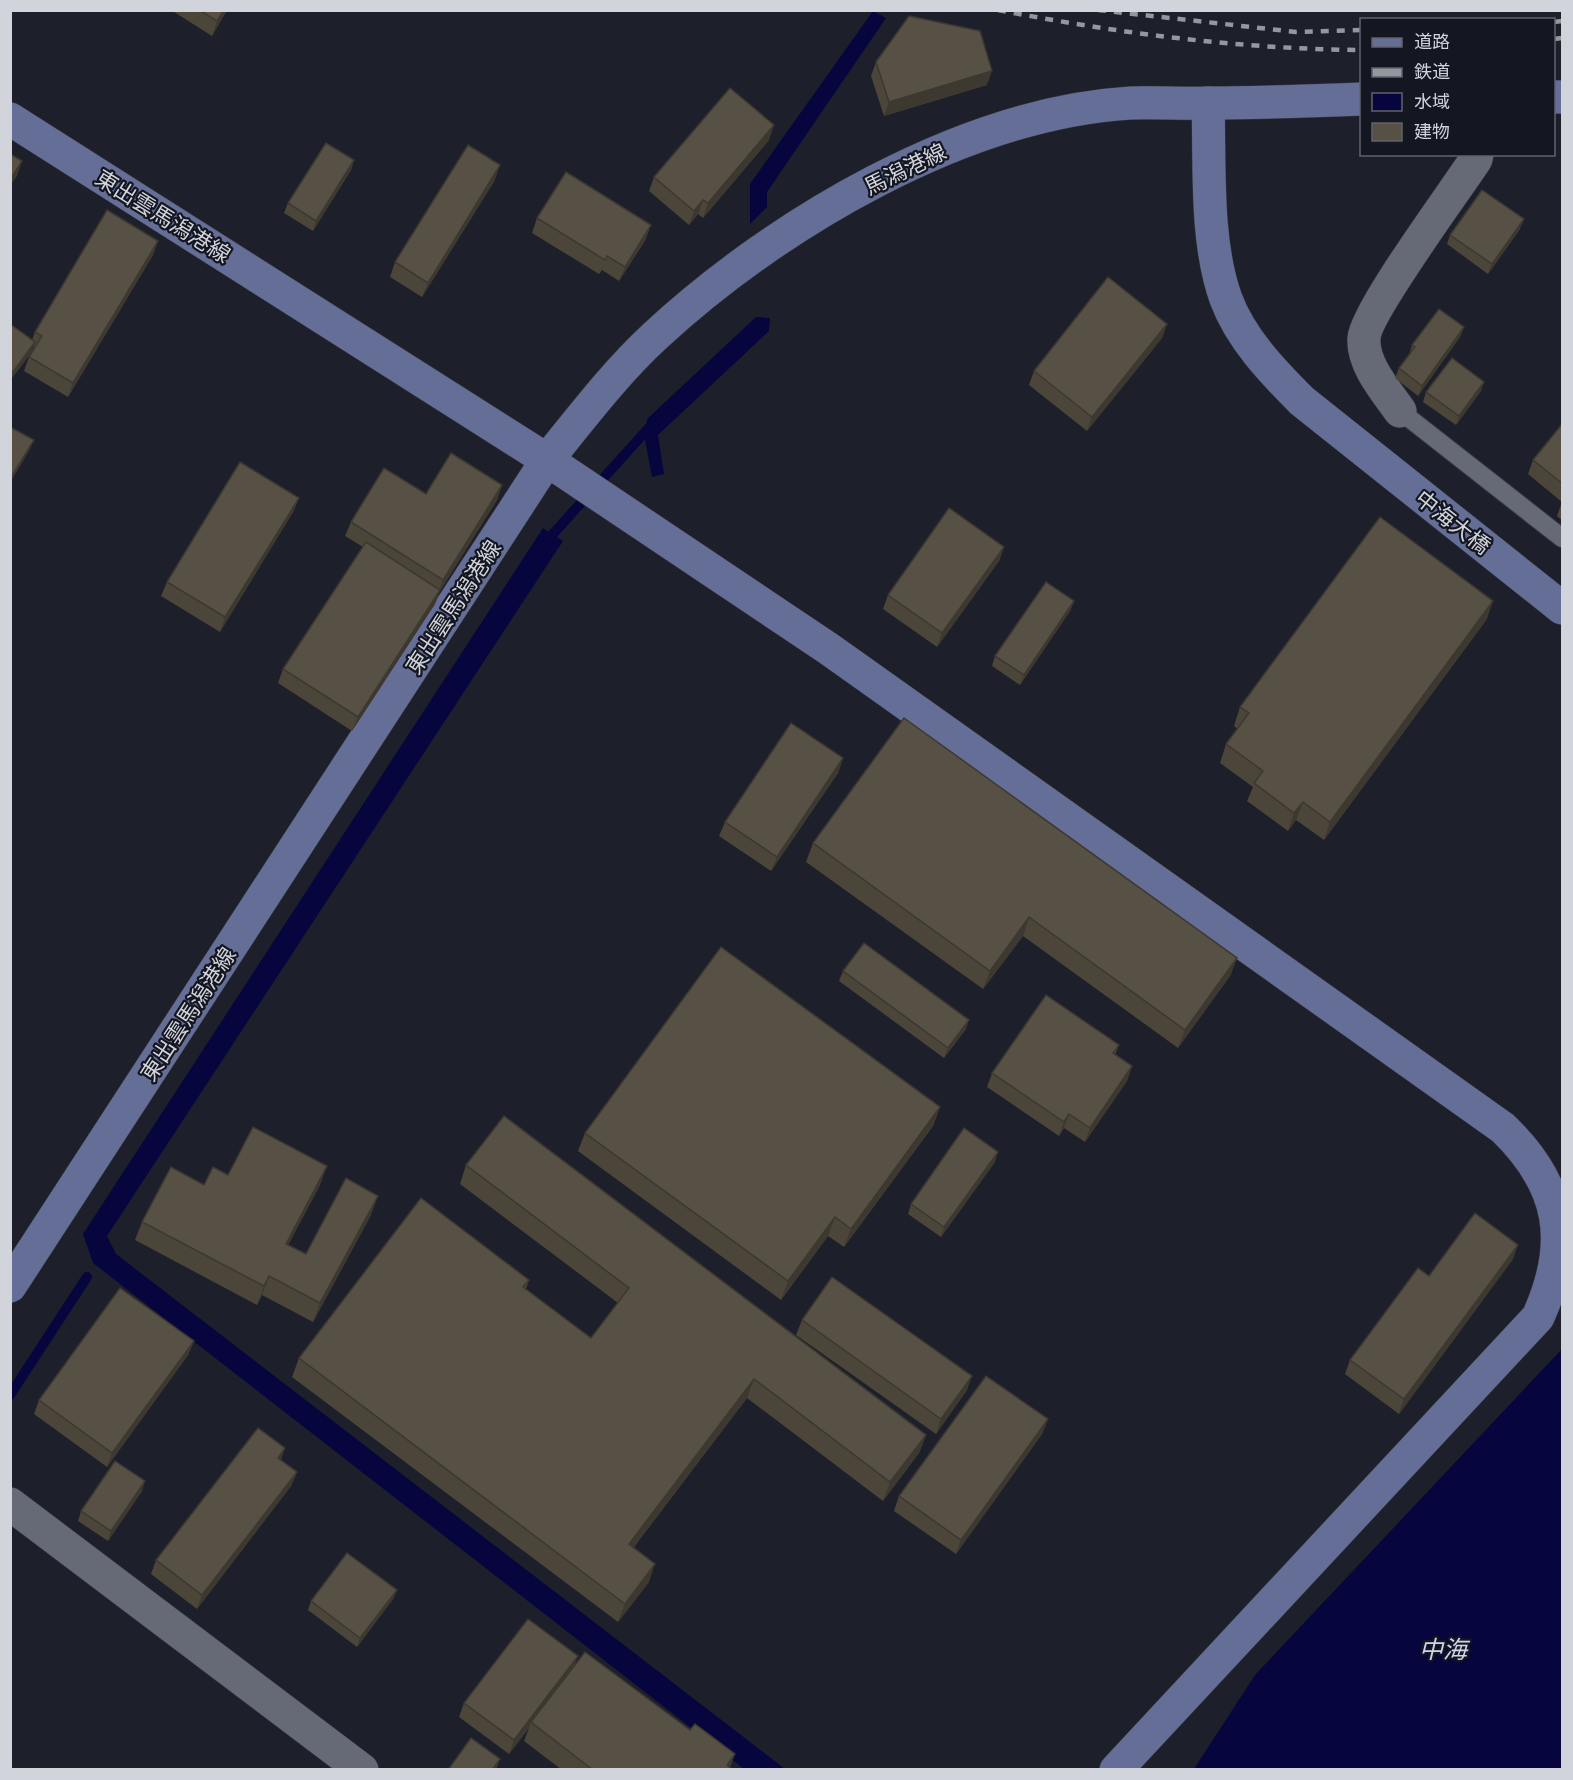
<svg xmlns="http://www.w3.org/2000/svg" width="1573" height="1780" viewBox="0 0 1573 1780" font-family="'PT Sans Narrow','Noto Sans JP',sans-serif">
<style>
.water{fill:#07053d}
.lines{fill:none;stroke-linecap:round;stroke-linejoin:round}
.stream{stroke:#07053d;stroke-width:10}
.lane-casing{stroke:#383a43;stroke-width:20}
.street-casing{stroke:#383a43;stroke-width:34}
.secondary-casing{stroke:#383a43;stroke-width:34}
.lane{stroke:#666a77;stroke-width:18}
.street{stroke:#666a77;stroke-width:33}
.secondary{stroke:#656e96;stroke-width:33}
.rail{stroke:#95979f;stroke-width:4.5;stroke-dasharray:8 8;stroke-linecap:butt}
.wall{fill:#4b453a}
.shaded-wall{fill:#3d3830}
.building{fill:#575044;stroke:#3d3830;stroke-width:1.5}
.labels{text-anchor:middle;stroke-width:4.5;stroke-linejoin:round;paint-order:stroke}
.street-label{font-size:22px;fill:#d2d4db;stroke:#141721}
.water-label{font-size:24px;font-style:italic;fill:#ced5eb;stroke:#141721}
</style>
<rect width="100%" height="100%" fill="#1d202b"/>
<g class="water">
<polygon points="873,11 886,18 767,192 767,207 750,224 750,184"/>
<polygon points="756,317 770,318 769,331 658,435 664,474 652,477 645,440 647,419"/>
<polygon points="543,528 563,541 107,1236 116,1254 785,1769 744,1769 93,1263 83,1234"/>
<polygon points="1562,1349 1562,1769 1194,1769 1255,1675"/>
</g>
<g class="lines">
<g class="stream">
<polyline points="543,545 655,421"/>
<polyline points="10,1395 87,1277"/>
</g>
<g class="lane-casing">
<polyline id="lane" points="1400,411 1562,538"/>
</g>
<g class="street-casing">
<g id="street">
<path d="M1400,411C1386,391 1362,364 1364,338C1366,311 1456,190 1476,159L1477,154"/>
<polyline points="10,1504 362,1770"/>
</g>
</g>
<g class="secondary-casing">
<g id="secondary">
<polyline points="1554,97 1562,97"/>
<path d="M1208,103C1210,165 1205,241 1226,299C1241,339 1272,371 1302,401L1562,608"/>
<path d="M10,119L547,460L829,649L1503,1128C1562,1185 1572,1242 1538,1317L1116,1770"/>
<path d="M10,1286L547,460C581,418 615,373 655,336C776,224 963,113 1131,103C1156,102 1182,104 1207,103C1258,103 1310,101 1362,99"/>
</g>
</g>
<use href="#lane" class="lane"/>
<use href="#street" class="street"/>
<use href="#secondary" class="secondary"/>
<g class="rail">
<path d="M998,10C1118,33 1239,49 1362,50"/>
<polyline points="1098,10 1296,32 1362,30"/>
<polyline points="1554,22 1562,21"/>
<polyline points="1554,39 1562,38"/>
</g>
</g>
<g class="wall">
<polygon points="171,10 227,10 212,36"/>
<polygon points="876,62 987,85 884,116 871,76"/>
<polygon points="769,140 703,218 698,214 689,225 649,191 654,177"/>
<polygon points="354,160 351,170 313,231 284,213 288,203"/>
<polygon points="495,180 422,297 390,277 395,262"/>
<polygon points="537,218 646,239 619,281 602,270 599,274 532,233"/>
<polygon points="1520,229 1488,274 1447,244 1450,235"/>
<polygon points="153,255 68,397 24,371 29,357 34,349 32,340 35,332"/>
<polygon points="1167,324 1162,338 1087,431 1029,385 1034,371"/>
<polygon points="1464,327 1460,337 1418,396 1395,378 1399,368 1409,355 1412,345"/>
<polygon points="1481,391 1456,425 1423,402 1426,392"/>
<polygon points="1563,423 1563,521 1557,516 1562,502 1528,474 1533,460"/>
<polygon points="502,485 497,500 440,591 435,604 352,731 278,683 283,669 363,547 345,536 351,522"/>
<polygon points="299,498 293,512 220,632 161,596 167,582"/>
<polygon points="1004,547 999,561 937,647 883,609 888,595"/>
<polygon points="1074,601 1070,611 1020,685 992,666 995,656"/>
<polygon points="1487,619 1324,840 1296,820 1288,831 1247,801 1253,787 1220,763 1226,744 1238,729 1234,726 1240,707"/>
<polygon points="843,758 838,773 771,871 719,836 725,822"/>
<polygon points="813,843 1237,958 1230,976 1178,1048 1023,936 983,989 806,862"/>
<polygon points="843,971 966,1029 944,1058 839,981"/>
<polygon points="1119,1045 1115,1055 1132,1066 1127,1081 1085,1142 1064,1128 1059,1136 987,1087 992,1073"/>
<polygon points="940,1107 933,1126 844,1247 828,1236 781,1300 578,1151 585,1133"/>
<polygon points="995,1162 941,1237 908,1214 911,1204"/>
<polygon points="466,1165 926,1435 919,1453 883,1501 747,1398 634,1547 649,1582 618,1622 292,1377 299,1358 529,1280 526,1289 591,1338 618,1303 460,1184"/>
<polygon points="228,1175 320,1185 288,1245 306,1254 371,1215 313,1322 262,1295 257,1305 135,1240 142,1222 204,1185"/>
<polygon points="1513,1259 1399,1414 1345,1374 1350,1360 1429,1276"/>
<polygon points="802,1320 967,1390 936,1434 796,1335"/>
<polygon points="194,1341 188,1355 107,1467 34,1414 39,1400"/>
<polygon points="1048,1419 1042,1434 956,1554 894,1511 899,1496"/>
<polygon points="281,1460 297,1472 291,1486 197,1609 151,1574 156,1560"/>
<polygon points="142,1491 108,1541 78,1521 81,1511"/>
<polygon points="397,1590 393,1599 357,1647 308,1610 311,1601"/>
<polygon points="575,1664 690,1730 735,1754 730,1767 733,1770 562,1770 524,1741 529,1728 509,1754 459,1717 464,1703"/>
</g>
<g class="shaded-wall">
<polygon points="224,10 227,10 212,36 217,21"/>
<polygon points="992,71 987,85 884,116 889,102"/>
<polygon points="774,125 769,140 703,218 708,203"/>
<polygon points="354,160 351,170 313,231 316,221"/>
<polygon points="22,161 17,176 10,186 10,180"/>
<polygon points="500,165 495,180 422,297 428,283"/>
<polygon points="703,200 698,214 689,225 694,211"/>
<polygon points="1524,219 1520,229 1488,274 1492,264"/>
<polygon points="651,225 646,239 619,281 625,267"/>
<polygon points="158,241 153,255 68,397 73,383"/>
<polygon points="1167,324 1162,338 1087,431 1092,417"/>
<polygon points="1464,327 1460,337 1418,396 1422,386"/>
<polygon points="35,342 32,352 10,381 10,376"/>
<polygon points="1484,382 1481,391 1456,425 1459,416"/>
<polygon points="34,440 30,449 10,483 10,479"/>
<polygon points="502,485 497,500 440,591 435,604 352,731 358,717 438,593 443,580"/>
<polygon points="299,498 293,512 220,632 225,617"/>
<polygon points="1004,547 999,561 937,647 942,633"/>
<polygon points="1074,601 1070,611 1020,685 1024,675"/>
<polygon points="1493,601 1487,619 1324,840 1330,822"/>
<polygon points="843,758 838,773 771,871 777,857"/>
<polygon points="1303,802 1296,820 1288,831 1294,813"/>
<polygon points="1029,917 1023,936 983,989 990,971"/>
<polygon points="1237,958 1230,976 1178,1048 1185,1030"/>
<polygon points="969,1020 966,1029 944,1058 948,1048"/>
<polygon points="1132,1066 1127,1081 1085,1142 1090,1128"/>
<polygon points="940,1107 933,1126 844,1247 851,1229"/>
<polygon points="1069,1114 1064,1128 1059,1136 1064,1122"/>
<polygon points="998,1152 995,1162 941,1237 944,1227"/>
<polygon points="327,1166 320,1185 279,1262 286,1244"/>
<polygon points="378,1196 371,1215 313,1322 320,1303"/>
<polygon points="835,1217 828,1236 781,1300 788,1281"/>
<polygon points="1518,1245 1513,1259 1399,1414 1404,1399"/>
<polygon points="269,1276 262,1295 257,1305 264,1286"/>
<polygon points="194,1341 188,1355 107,1467 112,1453"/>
<polygon points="972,1376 967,1390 936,1434 941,1419"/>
<polygon points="754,1379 747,1398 622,1562 629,1544"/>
<polygon points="1048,1419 1042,1434 956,1554 961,1540"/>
<polygon points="926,1435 919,1453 883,1501 890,1482"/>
<polygon points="285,1448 280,1463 278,1458"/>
<polygon points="297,1472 291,1486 197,1609 202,1595"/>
<polygon points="145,1481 142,1491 108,1541 111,1531"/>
<polygon points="655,1564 649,1582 618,1622 625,1604"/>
<polygon points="397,1590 393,1599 357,1647 360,1638"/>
<polygon points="578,1656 573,1670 531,1722 529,1728 509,1754 514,1740"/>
<polygon points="735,1754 729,1770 727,1765"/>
<polygon points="500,1759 496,1770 492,1770"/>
</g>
<g class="building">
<polygon points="199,10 224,10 217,21"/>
<polygon points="909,16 980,31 992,71 889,102 876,62"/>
<polygon points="730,88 774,125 708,203 703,200 694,211 654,177"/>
<polygon points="326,143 354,160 316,221 288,203"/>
<polygon points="468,145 500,165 428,283 395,262"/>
<polygon points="10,154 22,161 10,180"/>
<polygon points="566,172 651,225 625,267 607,256 605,260 537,218"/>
<polygon points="1482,190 1524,219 1492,264 1450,235"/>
<polygon points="107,210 158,241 73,383 29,357 42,336 35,332"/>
<polygon points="1108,277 1167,324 1092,417 1034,371"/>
<polygon points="1439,309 1464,327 1422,386 1399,368 1415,347 1412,345"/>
<polygon points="10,324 35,342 10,376"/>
<polygon points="1452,358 1484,382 1459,416 1426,392"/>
<polygon points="1563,423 1563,484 1533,460"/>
<polygon points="10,427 34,440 10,479"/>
<polygon points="451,453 502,485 443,580 351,522 384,468 426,494"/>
<polygon points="240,462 299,498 225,617 167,582"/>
<polygon points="949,508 1004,547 942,633 888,595"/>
<polygon points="1380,517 1493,601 1330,822 1303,802 1294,813 1254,783 1263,771 1226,744 1249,713 1240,707"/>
<polygon points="366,542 440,590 358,717 283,669"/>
<polygon points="1046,582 1074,601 1024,675 995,656"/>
<polygon points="904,718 1237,958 1185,1030 1029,917 990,971 813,843"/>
<polygon points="791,723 843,758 777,857 725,822"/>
<polygon points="864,943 969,1020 948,1048 843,971"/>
<polygon points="721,947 940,1107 851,1229 835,1217 788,1281 585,1133"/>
<polygon points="1046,995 1119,1045 1113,1053 1132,1066 1090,1128 1069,1114 1064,1122 992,1073"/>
<polygon points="504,1116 926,1435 890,1482 754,1379 629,1544 655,1564 625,1604 299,1358 421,1198 529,1280 523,1287 591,1338 629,1288 466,1165"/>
<polygon points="253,1127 327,1166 286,1244 306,1254 346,1178 378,1196 320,1303 269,1276 264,1286 142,1222 171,1167 204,1185 213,1167 228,1175"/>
<polygon points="964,1128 998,1152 944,1227 911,1204"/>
<polygon points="1475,1213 1518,1245 1404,1399 1350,1360 1418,1268 1429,1276"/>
<polygon points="832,1277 972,1376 941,1419 802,1320"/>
<polygon points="120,1288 194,1341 112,1453 39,1400"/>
<polygon points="986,1376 1048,1419 961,1540 899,1496"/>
<polygon points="258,1428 285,1448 278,1458 297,1472 202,1595 156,1560"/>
<polygon points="115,1461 145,1481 111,1531 81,1511"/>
<polygon points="347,1553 397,1590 360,1638 311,1601"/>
<polygon points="528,1619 578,1656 514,1740 464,1703"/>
<polygon points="585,1652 690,1730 695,1724 735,1754 727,1765 733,1770 593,1770 531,1722"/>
<polygon points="471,1738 500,1759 492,1770 448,1770"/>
</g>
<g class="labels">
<g class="street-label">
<text transform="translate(905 169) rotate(-26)" y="8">馬潟港線</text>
<text transform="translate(163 216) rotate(32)" y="8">東出雲馬潟港線</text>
<text transform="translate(1453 522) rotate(38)" y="8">中海大橋</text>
<text transform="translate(453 607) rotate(-57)" y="8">東出雲馬潟港線</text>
<text transform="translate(188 1014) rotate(-57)" y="8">東出雲馬潟港線</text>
</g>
<g class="water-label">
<text x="1443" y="1658">中海</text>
</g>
</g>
<rect width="1573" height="1780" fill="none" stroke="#d2d4db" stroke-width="24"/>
<rect x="1360" y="18" width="195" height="138" fill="#141721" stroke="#60636b" stroke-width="1.5"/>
<rect x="1372" y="38" width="30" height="9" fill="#656e96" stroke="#60636b" stroke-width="1.5"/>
<text x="1414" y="48" font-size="18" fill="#d2d4db">道路</text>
<rect x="1372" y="68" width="30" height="9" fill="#95979f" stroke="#60636b" stroke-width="1.5"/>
<text x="1414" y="78" font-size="18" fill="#d2d4db">鉄道</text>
<rect x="1372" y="93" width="30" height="18" fill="#07053d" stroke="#60636b" stroke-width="1.5"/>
<text x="1414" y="108" font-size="18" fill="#d2d4db">水域</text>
<rect x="1372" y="123" width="30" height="18" fill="#575044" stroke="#60636b" stroke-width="1.5"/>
<text x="1414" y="138" font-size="18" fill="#d2d4db">建物</text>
</svg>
